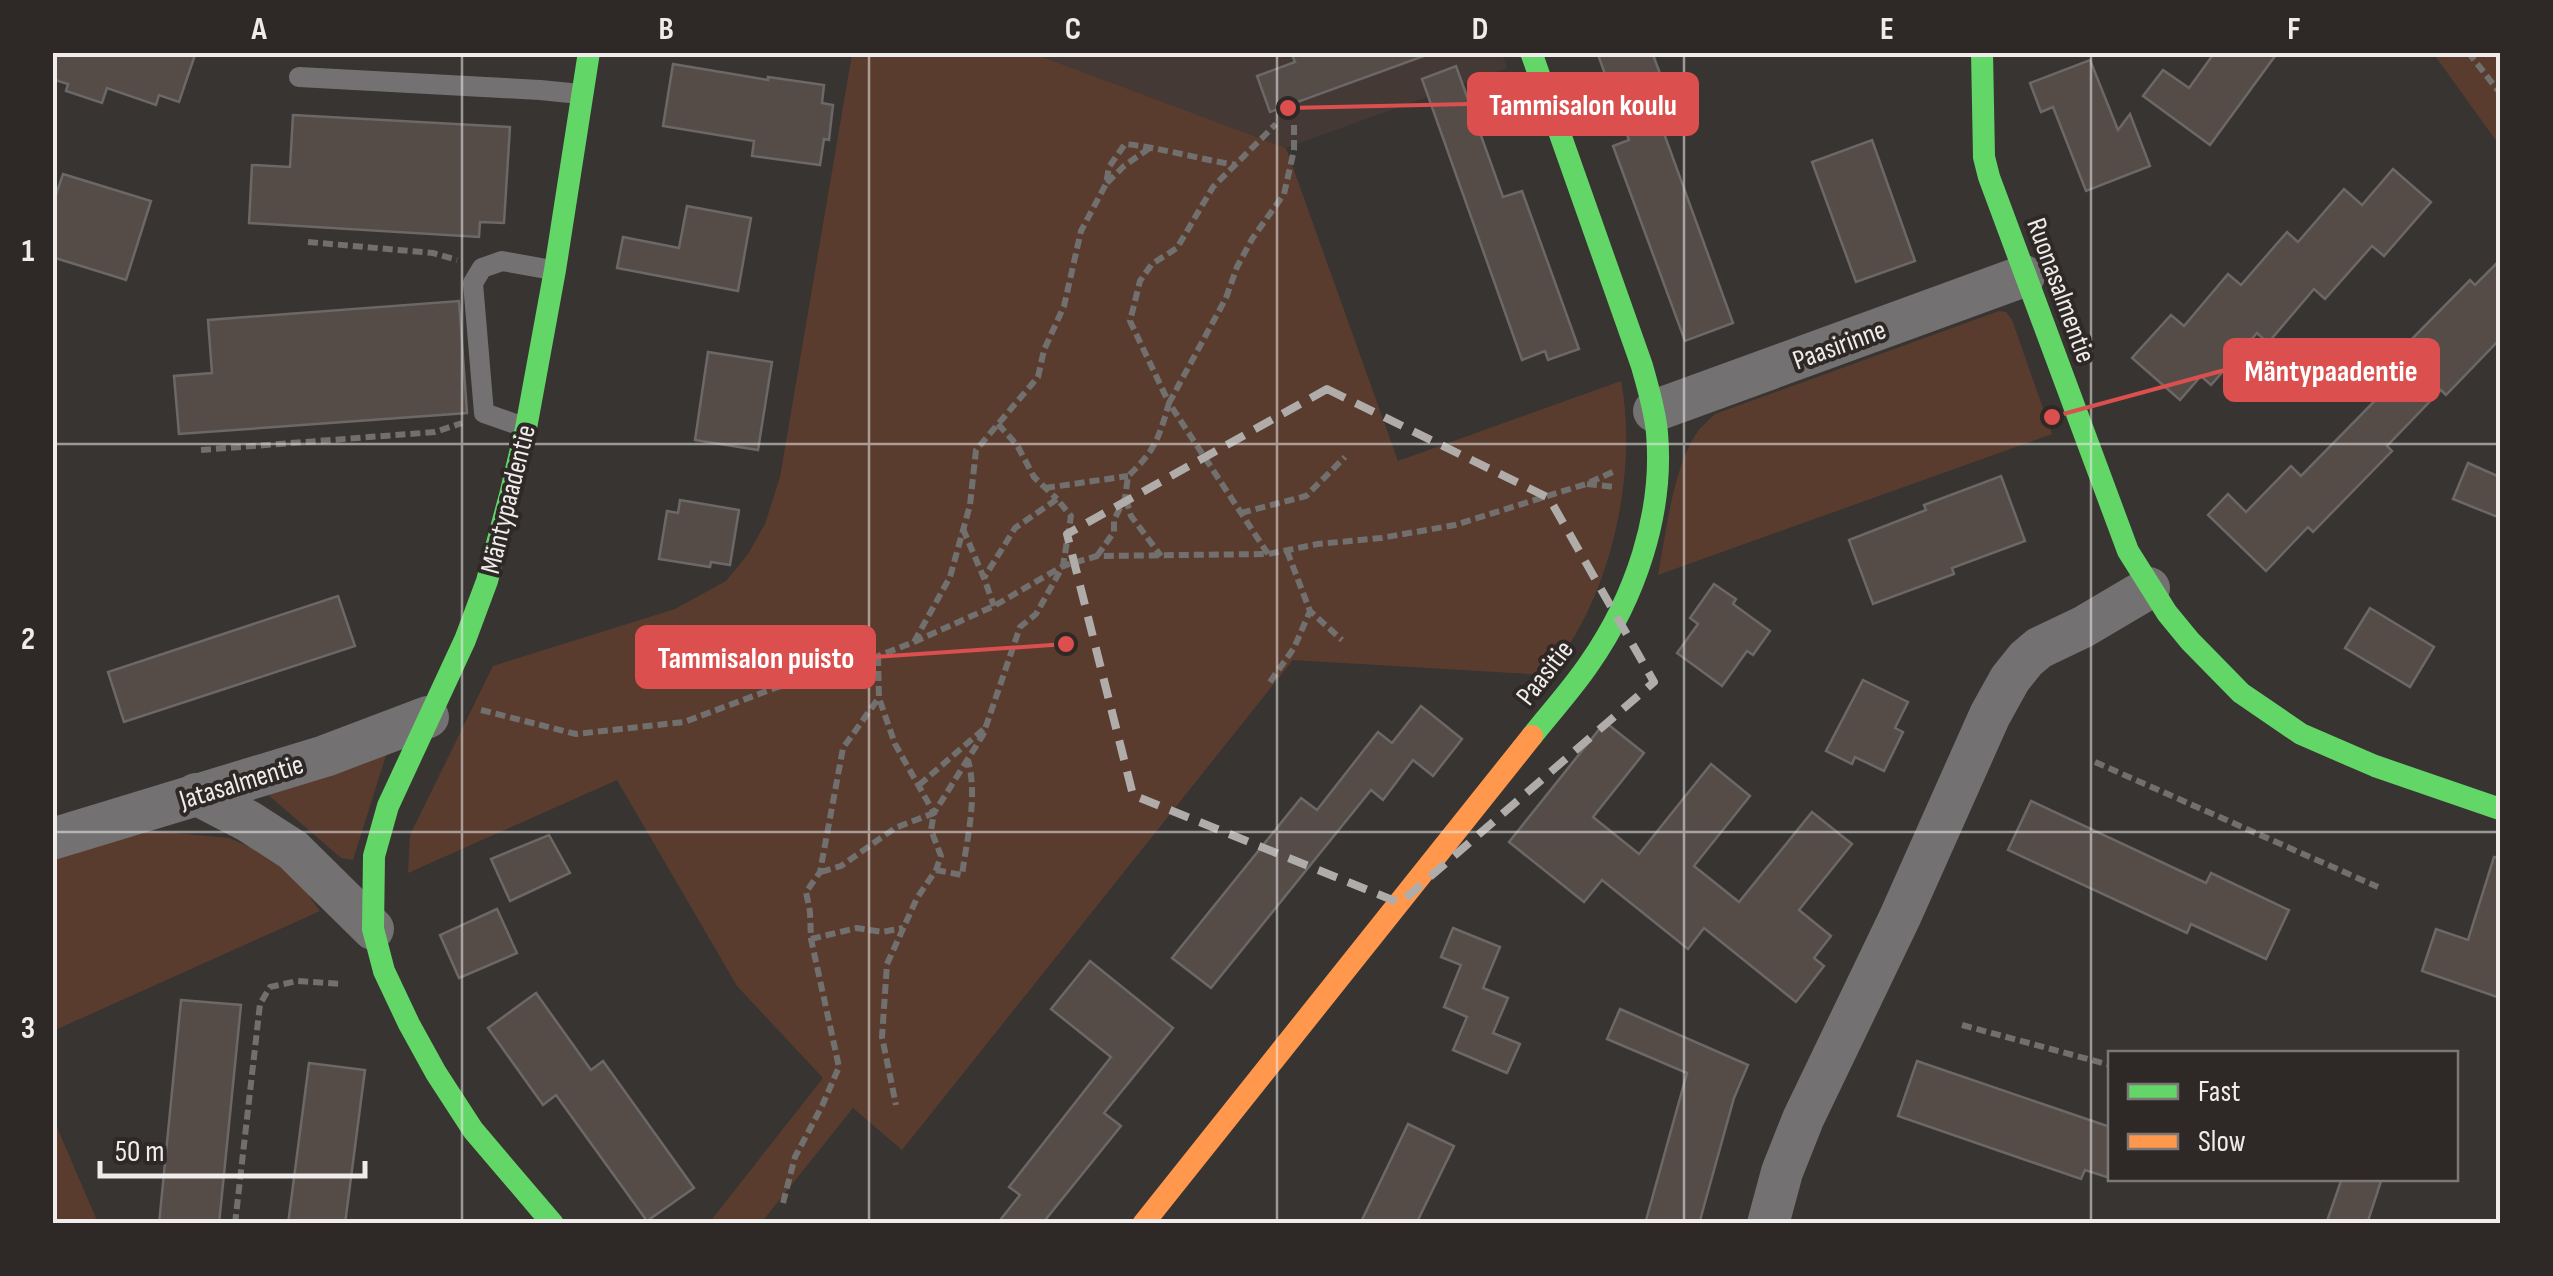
<svg xmlns="http://www.w3.org/2000/svg" width="2553" height="1276" viewBox="0 0 2553 1276" font-family="'Sofia Sans Condensed',sans-serif">
<style>
.built{fill:#443935}
.green{fill:#5a3c2f}
.building{fill:#554c48;stroke:#6b6867;stroke-width:2.5}
.lines{fill:none;stroke-linecap:round;stroke-linejoin:round}
.path{stroke:#71706e;stroke-width:6;stroke-dasharray:10 5;stroke-linecap:butt}
.lane{stroke:#737171;stroke-width:20}
.street{stroke:#737171;stroke-width:42}
.fast{stroke:#63d668;stroke-width:22}
.slow{stroke:#ff974d;stroke-width:22}
.marked{fill:none;stroke:#afacaa;stroke-width:8;stroke-dasharray:20 12;stroke-linejoin:round}
.grid{fill:none;stroke:#efeceb;stroke-width:2.5;stroke-opacity:0.55}
.labels{text-anchor:middle;stroke-width:8;stroke-linejoin:round;paint-order:stroke}
.street-label{font-size:28px;fill:#efeceb;stroke:#2e2927}
.leader{fill:none;stroke:#db4f4f;stroke-width:4}
.callout-dot{fill:#db4f4f;stroke:#2e2927;stroke-width:4}
.callout{fill:#db4f4f;stroke:#db4f4f;stroke-width:4}
.callout-label{font-size:30px;text-anchor:middle;font-weight:bold;fill:#fff}
.neatline{fill:none;stroke:#efeceb;stroke-width:4}
.grid-label{font-size:32px;text-anchor:middle;font-weight:bold;fill:#efeceb}
</style>
<rect width="100%" height="100%" fill="#373432"/>
<polygon class="built" points="1502,52 1507,68 1286,148 1032,53"/>
<g class="green">
<path d="M843,53H1032L1286,148L1398,461L1621,381C1639,472 1610,605 1546,675L1293,660L902,1150L853,1108L761,1223H709L823,1078L737,986L617,780L408,873L410,835L493,666L675,609L726,581L748,554L765,524L780,477L852,54Z"/>
<polygon points="2433,53 2500,53 2500,146"/>
<path d="M1999,311L2006,312L2012,320L2052,434L1658,575C1666,533 1673,466 1698,431C1703,425 1710,419 1715,414Z"/>
<polygon points="386,755 353,860 341,858 265,792"/>
<polygon points="153,831 229,838 286,863 320,911 53,1031 53,857"/>
<polygon points="52,1118 53,1118 98,1223 53,1223"/>
</g>
<g class="building">
<polygon points="52,52 196,52 179,102 159,95 156,105 107,88 102,103 66,91 68,84 52,79"/>
<polygon points="1291,52 1423,52 1424,56 1270,112 1257,76 1295,62"/>
<polygon points="1597,52 1652,52 1678,122 1662,128 1733,323 1685,341 1613,146 1629,140"/>
<polygon points="2215,52 2278,52 2210,145 2143,96 2163,70 2189,88"/>
<polygon points="2090,60 2118,130 2130,114 2150,166 2086,191 2053,107 2041,112 2030,83"/>
<polygon points="673,64 768,80 768,77 824,85 822,103 833,105 829,140 824,139 820,165 752,156 754,141 663,126"/>
<polygon points="1456,66 1503,197 1522,191 1579,349 1548,360 1545,351 1522,360 1422,79"/>
<polygon points="293,115 510,127 504,223 480,222 479,237 249,223 252,165 290,167"/>
<polygon points="1872,140 1915,261 1856,282 1812,162"/>
<polygon points="2393,169 2431,202 2384,256 2372,246 2325,299 2314,289 2268,343 2257,333 2211,385 2201,376 2180,400 2132,358 2171,315 2184,326 2228,274 2241,285 2287,232 2298,242 2344,189 2362,205"/>
<polygon points="63,174 151,201 126,280 52,257 52,206"/>
<polygon points="687,206 751,218 738,291 617,268 623,237 679,248"/>
<polygon points="2500,260 2500,339 2446,395 2441,390 2387,446 2392,451 2313,532 2308,527 2266,571 2208,515 2228,494 2246,512 2291,466 2301,476 2413,362 2401,350 2470,280 2475,285"/>
<polygon points="459,301 467,413 179,434 174,376 212,373 208,320"/>
<polygon points="708,352 772,362 758,450 695,440"/>
<polygon points="2468,463 2500,477 2500,518 2453,499"/>
<polygon points="2001,476 2025,541 1952,568 1954,574 1873,604 1849,540 1926,510 1924,505"/>
<polygon points="680,500 739,510 730,565 711,562 710,567 659,559 667,511 678,513"/>
<polygon points="1714,584 1736,599 1733,604 1770,631 1753,655 1747,651 1722,686 1677,653 1698,624 1690,618"/>
<polygon points="338,596 355,646 124,722 108,672"/>
<polygon points="2370,608 2434,647 2410,687 2345,648"/>
<polygon points="1863,680 1908,702 1895,728 1903,732 1884,771 1855,757 1852,764 1826,751"/>
<polygon points="1421,706 1462,739 1433,776 1413,760 1383,800 1371,790 1211,988 1172,958 1301,798 1317,810 1378,732 1392,743"/>
<polygon points="1605,722 1644,753 1593,817 1639,854 1711,764 1750,796 1694,866 1739,902 1812,812 1852,844 1799,910 1831,936 1814,958 1824,966 1796,1002 1704,928 1688,949 1602,880 1584,902 1509,842"/>
<polygon points="2031,801 2206,883 2211,873 2289,910 2266,959 2191,924 2187,933 2008,850"/>
<polygon points="549,835 570,873 510,901 491,859"/>
<polygon points="2494,857 2500,858 2500,998 2422,971 2436,929 2468,940"/>
<polygon points="497,909 517,953 459,978 440,935"/>
<polygon points="1453,928 1500,947 1483,988 1508,998 1493,1033 1520,1044 1507,1073 1453,1050 1467,1017 1444,1007 1461,965 1441,957"/>
<polygon points="1090,961 1173,1028 1104,1113 1121,1126 1042,1224 997,1224 1020,1195 1009,1187 1111,1057 1051,1009"/>
<polygon points="536,993 591,1070 603,1061 694,1188 647,1221 556,1095 543,1105 488,1028"/>
<polygon points="181,1000 241,1005 219,1224 159,1224"/>
<polygon points="1620,1009 1748,1065 1734,1098 1699,1224 1645,1224 1687,1073 1607,1039"/>
<polygon points="1917,1061 2110,1127 2110,1178 2085,1170 2081,1179 1898,1116"/>
<polygon points="309,1063 365,1070 345,1224 288,1224"/>
<polygon points="1408,1124 1454,1146 1416,1224 1360,1224"/>
<polygon points="2342,1178 2382,1178 2367,1224 2326,1224"/>
</g>
<g class="lines">
<g class="path">
<polyline points="2468,52 2500,93"/>
<polyline points="1107,183 1124,166 1151,147"/>
<polyline points="308,242 433,253 457,260"/>
<polyline points="998,424 1017,445 1034,477 1057,499"/>
<polyline points="201,450 435,432 462,423"/>
<polyline points="1587,484 1615,487"/>
<polyline points="1045,488 1128,476"/>
<polyline points="1126,499 1131,516 1161,556"/>
<polyline points="1241,513 1306,496 1345,457"/>
<polyline points="963,529 984,578 994,606"/>
<polyline points="1287,551 1310,611 1342,640"/>
<polyline points="1268,554 1169,403 1226,298 1237,267 1252,239 1284,194 1294,150 1294,121"/>
<path d="M1097,556L1114,532V520L1125,498L1128,476C1155,451 1159,438 1169,403L1130,321L1140,281L1152,264L1177,248L1213,187L1276,124"/>
<path d="M914,642L950,577L970,505L976,450L1038,377L1044,350L1064,306L1081,231L1106,184L1109,167L1125,144C1162,148 1199,159 1236,165"/>
<polyline points="878,656 879,698 895,744 934,813 983,735 1020,627 1036,614 1063,566 1071,516 1057,499 1015,528 984,578"/>
<polyline points="1270,682 1294,648 1310,611"/>
<polyline points="481,710 576,734 684,722 775,688 878,656 914,642 994,606 1063,566 1097,556 1268,554 1318,544 1381,538 1455,525 1586,484 1615,471"/>
<polyline points="2095,762 2378,887"/>
<polyline points="919,785 985,728"/>
<path d="M936,870L962,875C967,838 978,797 968,760"/>
<polyline points="821,872 841,866 895,828 934,813 931,830 941,856 936,870 917,898 887,964 882,1037 896,1105"/>
<polyline points="811,939 857,928 882,932 903,928"/>
<polyline points="1962,1025 2110,1065"/>
<polyline points="783,1203 795,1157 822,1106 839,1067 811,939 810,912 806,892 820,872 843,748 878,699"/>
<polyline points="235,1224 260,1004 270,987 297,981 343,984"/>
</g>
<g class="lane">
<polyline points="299,77 540,90 580,94"/>
<polyline points="524,427 484,413 473,283 482,268 502,261 552,270"/>
</g>
<g class="street">
<polyline points="1654,411 2024,276"/>
<polyline points="196,794 248,821 293,850 373,929"/>
<polyline points="52,839 325,756 428,717"/>
<polyline points="1768,1224 1782,1172 1803,1119 1900,917 1990,715 2010,679 2026,659 2039,648 2083,627 2149,588"/>
</g>
<g class="fast">
<path d="M1531,52L1642,366C1648,388 1655,410 1657,433C1664,514 1635,598 1589,664C1572,689 1551,712 1532,736"/>
<polyline points="1982,52 1984,157 1989,177 2128,551 2167,613 2190,641 2241,693 2301,734 2375,766 2500,809"/>
<polyline points="553,1224 473,1130 436,1073 409,1024 384,971 373,929 374,856 388,806 465,640 487,581 510,495 526,428 555,270 589,52"/>
</g>
<polyline class="slow" points="1143,1224 1532,736"/>
</g>
<path class="marked" d="M1327,389L1549,498L1654,682L1400,903L1133,795L1067,534Z"/>
<path class="grid" d="M462,52V1224M869,52V1224M1277,52V1224M1684,52V1224M2091,52V1224M52,444H2500M52,832H2500"/>
<g class="labels">
<g class="street-label">
<text transform="translate(2062 290) rotate(70)" y="10">Ruonasalmentie</text>
<text transform="translate(1839 344) rotate(-20)" y="10">Paasirinne</text>
<text transform="translate(507 499) rotate(-76)" y="10">Mäntypaadentie</text>
<text transform="translate(1544 672) rotate(-52)" y="10">Paasitie</text>
<text transform="translate(241 781) rotate(-17)" y="10">Jatasalmentie</text>
</g>
</g>
<path class="leader" d="M1288 108L1469 104M2052 417L2225 370M1066 644L874 657"/>
<g class="callout-dot">
<circle cx="1288" cy="108" r="10"/>
<circle cx="2052" cy="417" r="10"/>
<circle cx="1066" cy="644" r="10"/>
</g>
<g class="callout">
<rect x="1469" y="74" width="228" height="60" rx="10"/>
<rect x="2225" y="340" width="213" height="60" rx="10"/>
<rect x="637" y="627" width="237" height="60" rx="10"/>
</g>
<g class="callout-label">
<text x="1583" y="115">Tammisalon koulu</text>
<text x="2331" y="381">Mäntypaadentie</text>
<text x="756" y="668">Tammisalon puisto</text>
</g>
<rect width="2553" height="1276" fill="none" stroke="#2e2927" stroke-width="110"/>
<rect x="2108" y="1051" width="350" height="130" fill="#2e2927" stroke="#7b7775" stroke-width="2.5"/>
<rect x="2128" y="1084" width="50" height="15" fill="#63d668" stroke="#7b7775" stroke-width="2.5"/>
<text x="2198" y="1101" font-size="30" fill="#efeceb">Fast</text>
<rect x="2128" y="1134" width="50" height="15" fill="#ff974d" stroke="#7b7775" stroke-width="2.5"/>
<text x="2198" y="1151" font-size="30" fill="#efeceb">Slow</text>
<path d="M100 1161v15h265v-15" fill="none" stroke="#efeceb" stroke-width="5"/>
<text x="115" y="1161" font-size="30" fill="#efeceb" stroke="#2e2927" stroke-width="8" paint-order="stroke">50 m</text>
<rect x="55" y="55" width="2443" height="1166" class="neatline"/>
<g class="grid-label">
<text x="259" y="39">A</text>
<text x="666" y="39">B</text>
<text x="1073" y="39">C</text>
<text x="1480" y="39">D</text>
<text x="1887" y="39">E</text>
<text x="2294" y="39">F</text>
<text x="28" y="261">1</text>
<text x="28" y="649">2</text>
<text x="28" y="1038">3</text>
</g>
</svg>
